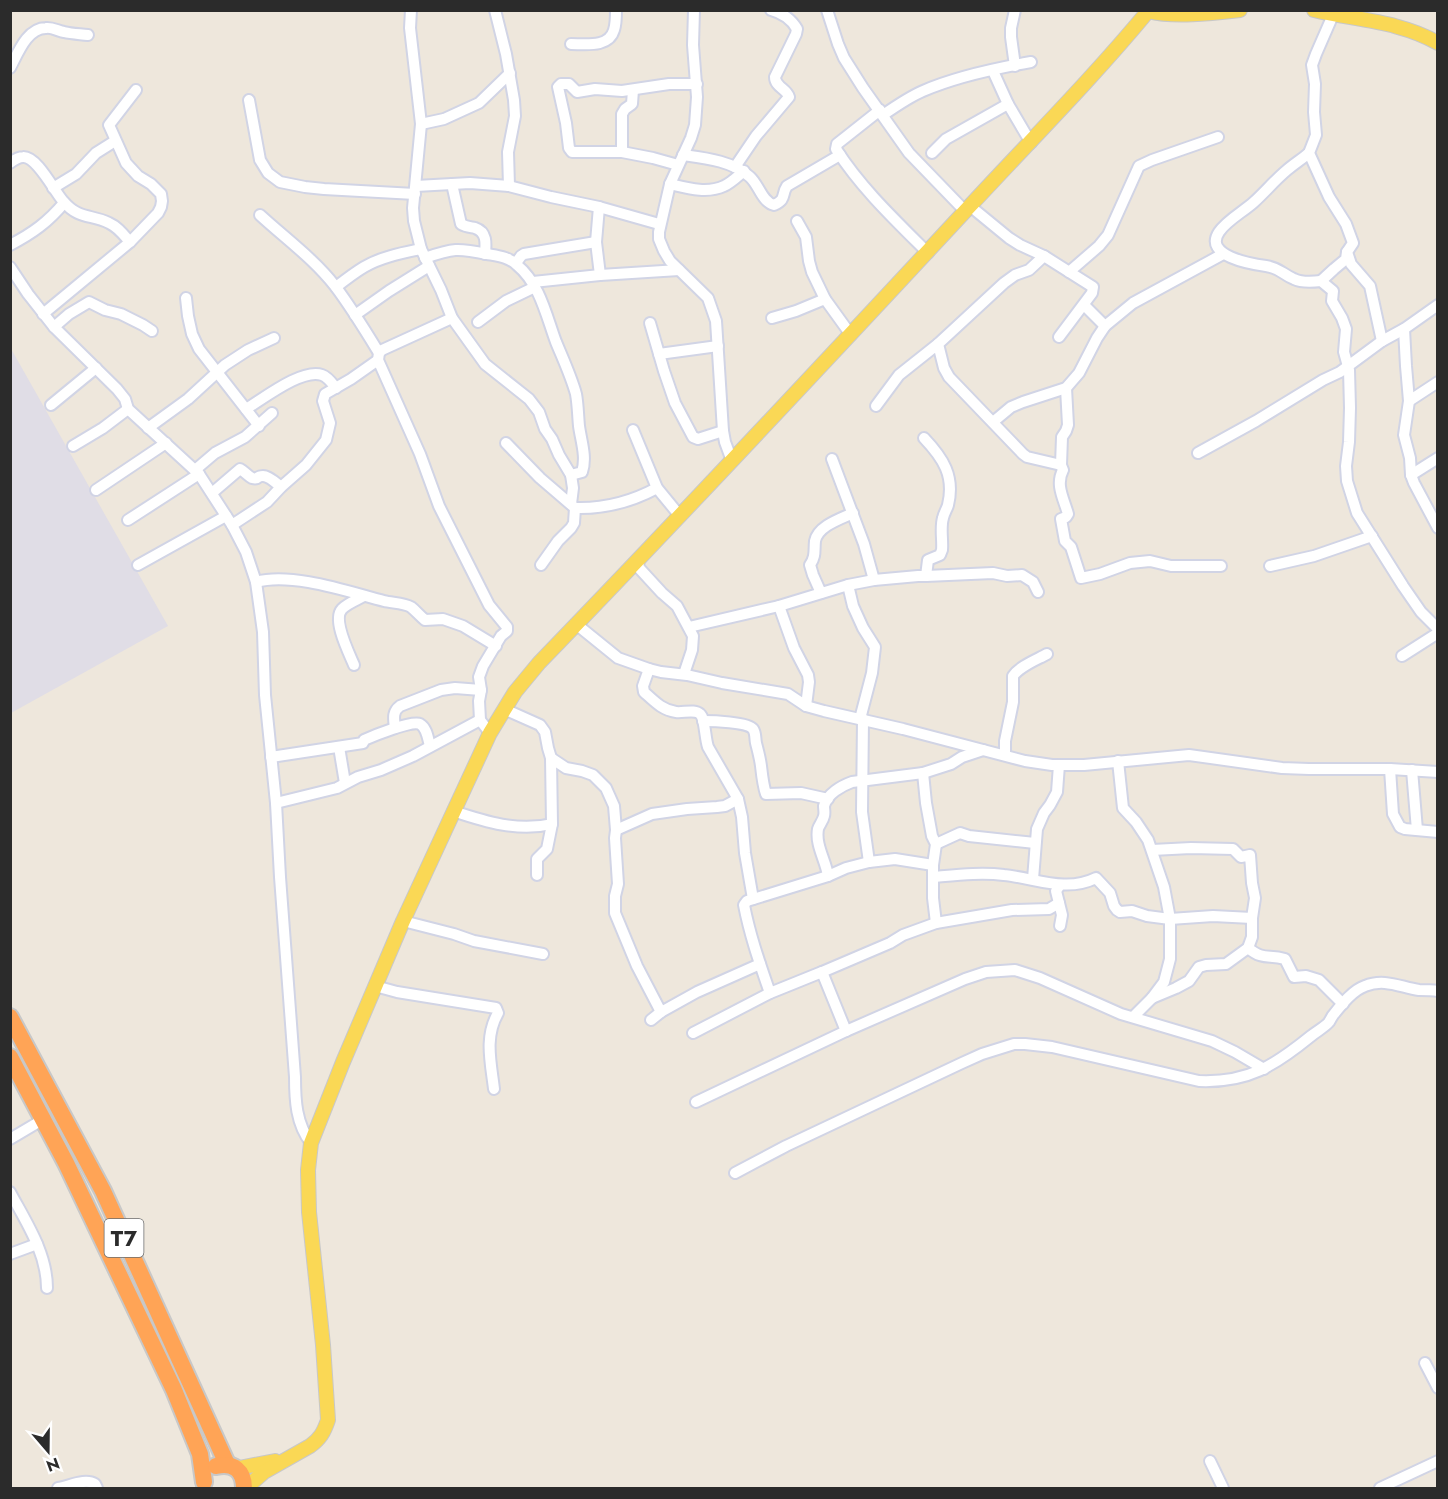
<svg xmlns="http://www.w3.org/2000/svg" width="1448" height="1499" viewBox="0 0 1448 1499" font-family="Jost,sans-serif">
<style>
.industrial{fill:#e0dde6}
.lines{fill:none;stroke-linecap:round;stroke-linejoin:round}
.minor-casing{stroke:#d1d4e5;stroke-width:14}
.major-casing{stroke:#c8c8c8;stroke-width:16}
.highway-casing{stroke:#c8c8c8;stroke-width:20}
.minor{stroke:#fff;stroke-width:10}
.major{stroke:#fad855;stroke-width:14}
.highway{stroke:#ffa456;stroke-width:16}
.labels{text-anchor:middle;stroke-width:4.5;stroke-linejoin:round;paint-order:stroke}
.shield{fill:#fff;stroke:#6b6b6b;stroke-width:1.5}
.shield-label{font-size:22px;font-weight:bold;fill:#2b2b2b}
</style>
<rect width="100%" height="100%" fill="#eee7dc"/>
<polygon class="industrial" points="10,347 168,626 11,713 10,713"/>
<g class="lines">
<g class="minor-casing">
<g id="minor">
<polyline points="411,10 410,28 413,54 421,124 413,208 414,221 421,249 441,290 452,318 485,364 529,399 539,412 545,429 552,439 559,455 571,475 573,488 571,504"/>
<polyline points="495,10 506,54 514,100 515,116 508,152 509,186"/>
<polyline points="694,10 693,45 697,97 695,125 691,138 670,184 659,232 659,239 664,251 670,261 708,298 716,321 723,431 725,442 732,461"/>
<polyline points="827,10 838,44 844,58 863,88 909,153 965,211"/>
<polyline points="1015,10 1011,28 1011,37 1015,66"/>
<polyline points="1333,15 1316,54 1312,65 1315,84 1314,112 1316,135 1309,153 1329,197 1346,224 1353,243 1347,252 1351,264 1370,286 1382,341"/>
<path d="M571,44C585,44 609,48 614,30C616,24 616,17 616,10"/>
<path d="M10,68C18,53 27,28 46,28C52,27 58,31 64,32C72,34 80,34 88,35"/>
<polyline points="993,71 1008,104 1031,143"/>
<polyline points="249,100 260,160 268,173 280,182 305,187 324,189 415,194"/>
<path d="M880,110L837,144L836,149C861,188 895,220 928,253"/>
<path d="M883,115C896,106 909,97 923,91C955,77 997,68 1031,62"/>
<polyline points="421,124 444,119 479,103 510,73"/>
<polyline points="622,152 622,114 625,109 632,104 633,90"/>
<polyline points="932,153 946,139 1008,104"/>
<path d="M1309,153C1302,159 1294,164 1287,170C1275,180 1265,192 1254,202C1243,212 1227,220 1219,232C1203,256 1251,264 1266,266C1280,268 1282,274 1294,279C1302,283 1313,282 1321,281L1333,291L1332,301L1342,318L1346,329L1344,352L1349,370L1350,408L1349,442L1346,466L1347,481L1357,513L1403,586L1421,612L1438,629"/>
<path d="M683,155C705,158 733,161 750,177C759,185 762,202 774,205C787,199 781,195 787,186L840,155"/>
<path d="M10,163C14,160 18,157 23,157C37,156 54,191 63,201C79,220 91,214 109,223C118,227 123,234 130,242"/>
<polyline points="678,165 653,158 622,152 572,152 569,148 566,123 558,87 561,84 569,84 577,92 595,89 622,91 669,84 697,84"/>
<path d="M735,167L756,136L789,97C787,89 775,87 775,77L796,34L797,29C792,20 782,13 771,10"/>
<path d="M452,184L461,224C466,227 470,227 475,228C487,232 486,243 485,254"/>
<path d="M670,184C687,188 707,194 724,186C731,183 738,176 744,171"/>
<polyline points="416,186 470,183 509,186 551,197 599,207 659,224"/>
<polyline points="53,188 76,174 96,153 115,141"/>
<polyline points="970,206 1009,238 1020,245 1044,256 1093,287 1092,293 1059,337"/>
<polyline points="599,207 596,242 600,275"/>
<path d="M260,215C285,238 314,259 335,286C351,307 365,330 379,353"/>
<polyline points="797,221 806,237 809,261 812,272 825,299 851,335"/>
<path d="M10,245C33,233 48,222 64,203"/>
<polyline points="1044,256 1029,270 1015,275 1004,283 938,344 944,368 949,377 1023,454 1027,457 1061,465"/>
<path d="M425,258C453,248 458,248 487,254C498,256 509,257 517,265C540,284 546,315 556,342C563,359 571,376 576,394C578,405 578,416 579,426C581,441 587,457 582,472L571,475"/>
<polyline points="516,263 521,256 524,254 596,242"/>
<path d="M10,267L28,294L54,327L117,389L125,399L128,409L199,474L232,525L246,552L256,582L263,632L265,695L276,803L280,877L295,1077C295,1100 296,1124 311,1143"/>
<polyline points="1069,272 1099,246 1108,235 1139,166 1152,160 1218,137"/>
<polyline points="1321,281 1334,269 1346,259 1347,252"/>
<polyline points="533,282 600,275 679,270"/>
<path d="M336,287C345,280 354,273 364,267C381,257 402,253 421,249"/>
<polyline points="186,298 188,316 192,334 199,349 259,426"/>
<polyline points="1084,305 1105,326"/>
<polyline points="43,314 130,242 158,213 161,207 162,201 161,194 151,184 138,176 126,163 109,125 136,90"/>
<polyline points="355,315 389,291 429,266"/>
<polyline points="452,318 382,350 379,353 378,360 420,454 439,506 489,605 507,627 507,631 501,636 483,666 479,677 481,690 479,701 480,720 490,733"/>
<polyline points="772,318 796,311 825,299"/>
<polyline points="478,322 506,301 535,287"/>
<polyline points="650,323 664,371 675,403 693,437 698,439 723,431"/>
<polyline points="54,327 69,314 89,302 105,310 121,314 143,325 152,331"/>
<polyline points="1404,329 1406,366 1409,401 1404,435 1410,458 1411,475 1414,483 1438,528"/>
<polyline points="659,354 718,346"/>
<path d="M1066,388L1068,425L1066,431L1062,437L1061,465L1063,470C1055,485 1064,499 1068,514L1066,517L1061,519L1065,541L1071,547L1081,578L1100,574L1130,563L1150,561L1171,566H1221"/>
<polyline points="1409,401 1438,382"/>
<polyline points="51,405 96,368"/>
<polyline points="876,406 899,375 938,344"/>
<path d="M246,409C263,399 302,368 322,375C328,377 332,383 336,388"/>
<polyline points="993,422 1011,407 1023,402 1066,388 1079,373 1097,338 1105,326 1133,303 1223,254"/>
<polyline points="148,428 188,399 225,365 248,350 274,338"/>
<polyline points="633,430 657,488 680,516"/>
<path d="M924,438C943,458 955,476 948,505C947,509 944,513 943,518C940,528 943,540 942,550L940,555L928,560L926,576"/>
<path d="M506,443L540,478L575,508C605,509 631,502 657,488"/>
<polyline points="73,446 103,428 128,409"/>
<polyline points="1198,453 1256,421 1323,380 1340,372 1382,341 1404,329 1438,305"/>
<polyline points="832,459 864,544 874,580"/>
<polyline points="195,470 215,453 245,437 272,413"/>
<polyline points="1411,475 1438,458"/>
<polyline points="96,490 166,443"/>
<path d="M212,493L240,469C244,471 248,476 252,478C260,480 255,476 263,476C269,476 276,483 281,487"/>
<polyline points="128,520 199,474"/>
<polyline points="232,525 267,502 281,487 306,465 326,440 330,423 323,401 325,394 351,379 378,360"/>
<polyline points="638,560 639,568 662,593 677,606 693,636 692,650 684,674"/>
<polyline points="138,565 226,516"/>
<polyline points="541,565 558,541 571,528 574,523 575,508"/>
<polyline points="1270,566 1314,556 1372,536"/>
<path d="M256,582C292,572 349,592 384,601C392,603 404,603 411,607C416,611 420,616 425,620L443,619L463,626L496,646"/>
<polyline points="848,585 853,606 863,628 875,647 872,673 860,719"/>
<path d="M821,593L813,575L810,565C816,556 814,551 815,541C818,526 840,519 853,513"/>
<polyline points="779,606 794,648 808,675 809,682 806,706"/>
<polyline points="576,624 618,658 649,669 661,672 687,675 722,683 788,694 806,706 824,711 903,729 1025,761 1052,765 1084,765 1189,755 1282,768 1309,769 1390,769 1438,772"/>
<polyline points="689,627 779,606 848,585 874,580 918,576 926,576 993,573 1007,576 1022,575 1033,582 1038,592"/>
<polyline points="1402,656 1438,633"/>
<path d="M354,665C349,653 332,620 342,609C348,603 357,600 364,596"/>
<path d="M649,669L643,686L644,692C654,701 662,710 676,712C683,713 695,709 700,714C705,718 705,739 708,747L738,799L742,817L745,853L753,899"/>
<polyline points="504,709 540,725 545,732 548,748 551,758 552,824 547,849 537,859 537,875"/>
<polyline points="863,719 862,812 869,862"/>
<path d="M703,721C712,721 748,722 753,729C756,733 755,739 756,743C758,751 760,758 761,766C762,775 763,785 766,794L801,793L828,799"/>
<path d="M395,728C394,719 392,712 400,706L441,690L455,688L481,690"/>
<polyline points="339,747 345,783"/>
<path d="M1005,755V741L1013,702V676C1020,666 1036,660 1047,654"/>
<path d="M271,757L363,743L364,740C373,736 412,720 420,724C427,728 428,739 430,746"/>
<polyline points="551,758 566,768 582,771 593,775 606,788 614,806 616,830 615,838 618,884 615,896 615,913 637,966 661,1012"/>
<polyline points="1118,761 1123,808 1136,822 1148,840 1164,887 1170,919 1170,959 1164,982 1152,998 1133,1017"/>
<polyline points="1390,769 1393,814 1400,827 1405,829 1438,832"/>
<polyline points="1412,770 1417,830"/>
<polyline points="923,773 926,803 932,836 936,844 933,865 933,898 936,923"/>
<polyline points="276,803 337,788 358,777 381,770 413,756 480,720"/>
<path d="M453,811C486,822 518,832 552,824"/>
<polyline points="616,830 652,814 687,809 717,807 725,806 738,799"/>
<polyline points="936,844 960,833 969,836 1035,843"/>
<polyline points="1152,850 1191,848 1233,849 1241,857 1250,855 1252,883 1255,898 1252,918 1252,937 1248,948 1226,964 1206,965 1199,967 1189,981 1176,988 1152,998"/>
<path d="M828,876C826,861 815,845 818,829C819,825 823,821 824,816C825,813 824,809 824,806C827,794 841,786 852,782L923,773L951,764L962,757L983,750"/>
<path d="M933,877C956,875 981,872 1004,875C1035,878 1066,893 1096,878L1110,893L1114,906L1117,910L1120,912L1132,911L1147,916L1170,919L1213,916L1252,918"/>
<polyline points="1033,879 1037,829 1044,813 1050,805 1057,792 1059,765"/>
<polyline points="1060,885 1056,891 1062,915 1060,926"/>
<polyline points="403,921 454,934 474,941 543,954"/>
<path d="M1248,948C1264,961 1268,954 1285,959L1294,977L1306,976L1319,980L1343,1004"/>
<polyline points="822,972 890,943 903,935 936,923 1012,910 1049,909 1059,903"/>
<path d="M375,986L397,992L496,1008L498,1013C484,1037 491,1063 494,1089"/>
<path d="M770,993C760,964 750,936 744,905L747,901L828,876L846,868L869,862L895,859L933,865"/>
<polyline points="651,1020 661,1012 697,992 760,964"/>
<polyline points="693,1033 770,993 822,972 846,1031"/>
<polyline points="696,1102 846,1031 965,979 986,972 1015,970 1040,978 1121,1014 1212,1041 1235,1052 1264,1069"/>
<polyline points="10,1139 37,1123 42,1116"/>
<path d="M735,1173L786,1146L962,1063L982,1054L1014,1044H1025L1052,1047L1199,1081C1248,1083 1274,1066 1311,1036C1317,1031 1325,1027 1329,1022C1331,1019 1332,1016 1334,1014C1342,1004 1353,990 1365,986C1384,978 1400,987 1419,990C1425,990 1431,990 1438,991"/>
<path d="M10,1192C26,1222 47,1253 47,1288"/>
<polyline points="10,1254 37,1244"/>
<polyline points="1425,1363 1438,1388"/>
<polyline points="1210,1461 1223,1488"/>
<path d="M58,1488C70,1486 85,1478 95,1484L97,1488"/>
<polyline points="1380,1488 1438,1461"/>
</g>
</g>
<g class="major-casing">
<g id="major">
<path d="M1314,10C1355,20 1400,21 1438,43"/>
<path d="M1149,11C1173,18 1214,13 1240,10"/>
<polyline points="229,1465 239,1468 275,1461"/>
<path d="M246,1488L264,1472L310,1446C320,1439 324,1432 328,1420L323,1345L309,1212L308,1170L311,1143L343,1062L403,921L490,733L515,692L539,663C684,513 826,361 968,208C1029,142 1092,79 1149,10"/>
</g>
</g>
<g class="highway-casing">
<g id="highway">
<polyline points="10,1017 103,1191 227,1464"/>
<polyline points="10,1057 66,1163 174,1390 200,1454 204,1482"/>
<path d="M216,1466C234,1462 244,1471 244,1488"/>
</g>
</g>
<use href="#minor" class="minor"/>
<use href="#major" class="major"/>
<use href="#highway" class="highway"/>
</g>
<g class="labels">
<rect class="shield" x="104.5" y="1219" width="39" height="38" rx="4.5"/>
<g class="shield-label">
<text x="124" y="1246">T7</text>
</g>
</g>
<rect width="1448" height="1499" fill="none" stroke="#2b2b2b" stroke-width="24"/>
<g transform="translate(48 1451) rotate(160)" stroke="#ffffff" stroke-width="4.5" paint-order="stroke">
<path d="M0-4.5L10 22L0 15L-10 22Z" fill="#2b2b2b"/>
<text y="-9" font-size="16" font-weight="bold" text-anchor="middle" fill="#2b2b2b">N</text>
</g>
</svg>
